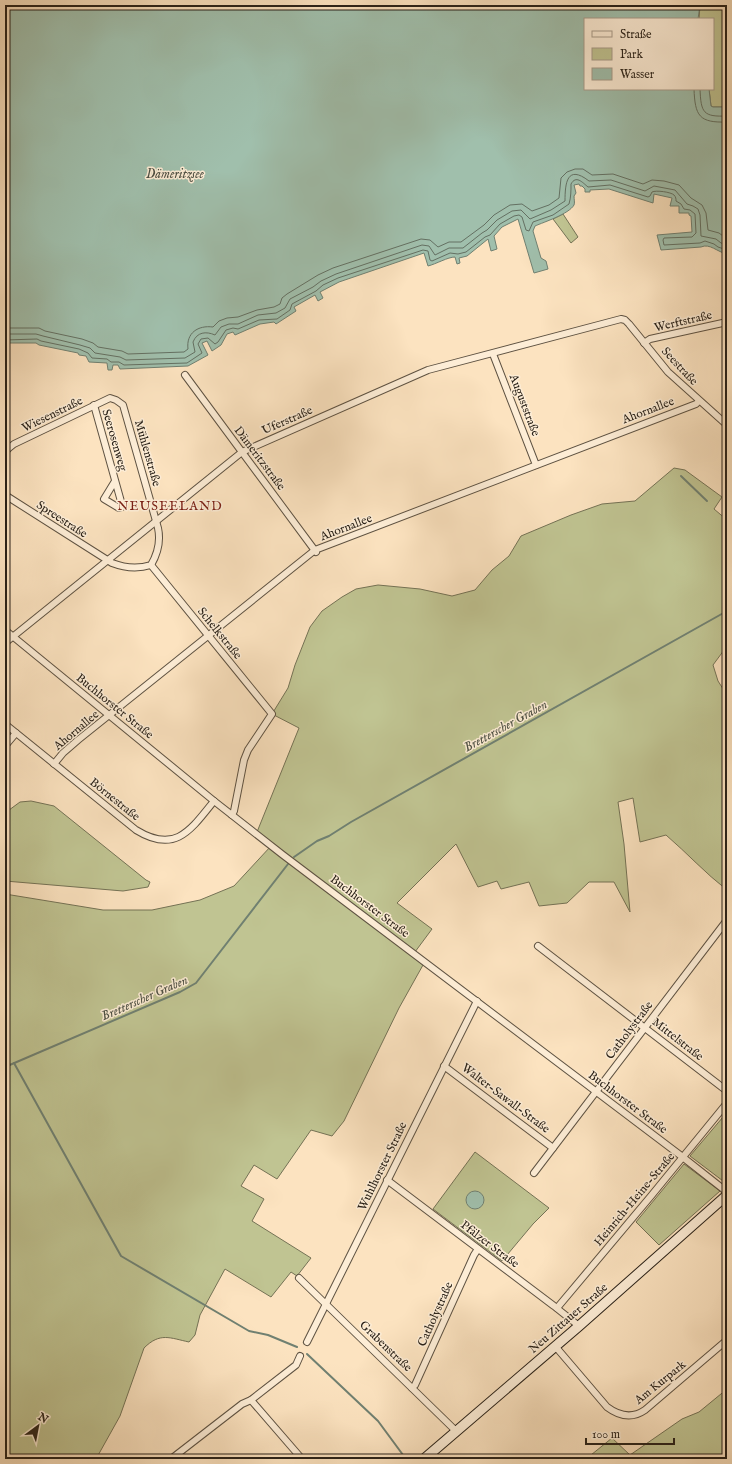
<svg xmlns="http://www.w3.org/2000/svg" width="732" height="1464" viewBox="0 0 732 1464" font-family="'IM FELL English',serif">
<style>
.green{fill:#c0c492;stroke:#747255}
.water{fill:#a0bfac;stroke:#708071}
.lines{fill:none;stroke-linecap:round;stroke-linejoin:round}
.shore{stroke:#647062;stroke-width:1}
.stream{stroke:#708071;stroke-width:2}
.street-casing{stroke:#5e5242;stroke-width:8}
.secondary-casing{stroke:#292118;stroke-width:11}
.street{stroke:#fdedd6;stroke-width:6}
.secondary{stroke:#fdedd6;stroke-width:9}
.labels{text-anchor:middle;stroke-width:3;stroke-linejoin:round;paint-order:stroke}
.street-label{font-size:12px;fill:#292118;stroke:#fdedd6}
.water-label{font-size:13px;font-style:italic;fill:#4d5044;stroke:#fdedd6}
.neighbourhood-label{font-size:13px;letter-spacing:1px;fill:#7a1f14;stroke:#fdedd6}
</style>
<rect width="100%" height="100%" fill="#fce3c0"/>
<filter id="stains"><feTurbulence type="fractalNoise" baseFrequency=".005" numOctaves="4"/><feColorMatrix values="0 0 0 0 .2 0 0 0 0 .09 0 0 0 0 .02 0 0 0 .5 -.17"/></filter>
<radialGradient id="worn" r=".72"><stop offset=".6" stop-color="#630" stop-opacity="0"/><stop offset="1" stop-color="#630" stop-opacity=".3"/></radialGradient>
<g class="green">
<polygon points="700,5 727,6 727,107 713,107 711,106 709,89 713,89 713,19 699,19"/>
<polygon points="563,214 578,237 571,243 553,219"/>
<path d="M674,468L685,470L722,497L714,509L727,520V646L713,665L718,681L727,695V890C705,873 687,853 666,835L640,842L633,798L618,802L624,844L630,912L614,882H589L567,903L539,906L529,882L501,889L497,881L478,887L456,844L397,903L432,929L412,956L423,965L399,1008L344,1121L332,1136L311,1130L277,1179L254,1165L241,1186L264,1199L252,1221L311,1258L297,1276L291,1272L271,1297L225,1269L200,1315L195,1335L189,1342C170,1338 160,1332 144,1348L120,1416L96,1459H5V894L103,910H152L200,900L234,886L271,846L257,832L299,728L272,714L288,688L295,665L310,627L322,611L342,597L356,589L378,585L420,589L452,596L475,590L492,570L509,556L521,536L571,515L602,504L635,501Z"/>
<polygon points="31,801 54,806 146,880 150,882 148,887 123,891 5,881 5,813 20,802"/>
<polygon points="723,1117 727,1120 727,1184 690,1156"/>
<polygon points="475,1152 549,1208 533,1224 502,1261 433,1209"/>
<polygon points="684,1164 720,1191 659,1245 636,1222"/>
<polygon points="727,1389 727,1459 586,1459 612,1438 630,1455 682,1419 699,1412"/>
</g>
<g class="water">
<path d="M5,5H700L698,19H585V89H709L711,106L713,107H727V99V254C717,252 710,243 701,247L661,250L657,235L692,232L691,216L689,215V213H679V206H670L672,198L654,194L653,203L609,189L590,190V192H585V189L582,186H580L579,184L574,185L576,193L574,196C574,199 575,203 574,205C569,214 544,222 535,226L533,231L541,258L546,261L548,269L534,273L518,219L502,227L494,236L497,249L491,251L488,239L467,256L459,258L460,263L457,264L455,257C448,257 436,264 428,266L424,253L339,282L320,292L323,298L318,301L315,295L294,307L296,311L276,324L274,322L260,324L235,335L233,332L227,334L221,345L212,351L207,341L202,343L208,355L188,366L120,369L118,365H113L112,370H108L107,363L89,362L86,356L79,355L78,353L39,345L36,343H5Z"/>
<circle cx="475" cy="1200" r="9"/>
</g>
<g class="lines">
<g class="shore">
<path d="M694,89C695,116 699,123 727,122"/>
<path d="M700,89C701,113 703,117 727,116"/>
<path d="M5,328H39L45,331L82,339L93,343L98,347L122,351L128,354L184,352L188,349C186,333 198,325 213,327L219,321L227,318L238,317L257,310L274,307L280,304L282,298L287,294L318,275L333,268L421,239L430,240L438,247L449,242H461L484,225L494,215L510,205L522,204L532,211L549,205L559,198L561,178L567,172L575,169H583L592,175L613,174L643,184L652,180L664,181L679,185L691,198L702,205L706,213L708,230L719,233L727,239"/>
<path d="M5,334H36L43,336L80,345L90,348L95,353L120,357L126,360L185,358L195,352L193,342C197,332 206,331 215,335L221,327L229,324H238L258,315L276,313L285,308L290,299L313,287L321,281L336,274L422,245L429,246L435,255L449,248H463L482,233L487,230L497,220L512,211L521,210L530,219L551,210L565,201C565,183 567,164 589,181L611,180L645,191L654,186L675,190L687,204L693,206L698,209L700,215L701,236L716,239L721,243L727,245"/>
<path d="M5,340L37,339L41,341L79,349L88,353L92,358L107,359L111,362H119L124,365L187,363L202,353L198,344L201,339L208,338L215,344L218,342L226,330L233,328L238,329L259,320L277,319L290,310L292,304L316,291L323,285L338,278L423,250L428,251L430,260L432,261L450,253L458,254L466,252L485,237L490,235L500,224L514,216L519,215L522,217L526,230L529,231L533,222L553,215L569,204C571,197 571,191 571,184C576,175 582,182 588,187L610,185L648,197L650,196L652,192C656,190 671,192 674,195C676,197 676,199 676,201L681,204L684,209L690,210L695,214L696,233L692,237L664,238L663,240L664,245L700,243L705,241L714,244L718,247L727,250"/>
</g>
<g class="stream">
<polyline points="681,476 707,501"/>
<polyline points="725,515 727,516"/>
<polyline points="294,857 317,841 329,836 351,822 727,611"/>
<polyline points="14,1063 121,1256 249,1331 268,1335 297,1347"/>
<polyline points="5,1067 180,992 196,983 288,864"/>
<polyline points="307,1354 378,1421 406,1459"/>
</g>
<g class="street-casing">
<g id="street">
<polyline points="644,343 650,339 727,322"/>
<polyline points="493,354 536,465"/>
<polyline points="185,375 316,552"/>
<polyline points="94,405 122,505 122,507 119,508 104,499 115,481"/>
<path d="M5,452L9,448L14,444L110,398L116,400L123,405L158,528C161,542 158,553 151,565C138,569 125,568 112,563L5,495"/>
<polyline points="151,565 272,714 248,750 244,760 234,811 232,815"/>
<polyline points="5,630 214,801 283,855 680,1155 727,1192"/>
<polyline points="5,643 242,452 428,370 621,319 625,320 629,324 668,372 727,425"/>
<path d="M5,724L136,830C175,854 190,831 214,801"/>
<polyline points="5,746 16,733"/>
<polyline points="54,764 63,753 78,740 315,550 696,404 699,401"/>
<polyline points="538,946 727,1091"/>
<polyline points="444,1066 553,1148"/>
<polyline points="534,1173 727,920"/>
<polyline points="387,1180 554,1306 579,1326"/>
<polyline points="299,1278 456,1431"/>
<polyline points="557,1308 651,1196 727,1103"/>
<polyline points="307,1342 477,1001"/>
<path d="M555,1346L607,1407C619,1416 632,1419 645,1410L727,1340"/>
<polyline points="412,1388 415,1385 474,1255 478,1249"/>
<polyline points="251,1400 302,1459"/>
<polyline points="171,1459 242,1404 251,1400 296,1365 300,1356"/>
</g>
</g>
<g class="secondary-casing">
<polyline id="secondary" points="424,1459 579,1326 727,1195"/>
</g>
<use href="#street" class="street"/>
<use href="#secondary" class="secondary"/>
</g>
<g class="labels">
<g class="street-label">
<text transform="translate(683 321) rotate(-13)" y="4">Werftstraße</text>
<text transform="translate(680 366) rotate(47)" y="4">Seestraße</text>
<text transform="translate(525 405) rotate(69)" y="4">Auguststraße</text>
<text transform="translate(648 410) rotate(-21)" y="4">Ahornallee</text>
<text transform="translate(52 414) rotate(-26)" y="4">Wiesenstraße</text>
<text transform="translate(287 420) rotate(-24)" y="4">Uferstraße</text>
<text transform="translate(115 440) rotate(74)" y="4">Seerosenweg</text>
<text transform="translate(148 453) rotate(74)" y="4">Mühlenstraße</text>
<text transform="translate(260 458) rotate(53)" y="4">Dämeritzstraße</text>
<text transform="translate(62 519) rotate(33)" y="4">Spreestraße</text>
<text transform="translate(346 527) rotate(-21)" y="4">Ahornallee</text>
<text transform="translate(220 633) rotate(51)" y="4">Schelkstraße</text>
<text transform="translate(115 706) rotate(39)" y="4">Buchhorster Straße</text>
<text transform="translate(76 730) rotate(-40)" y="4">Ahornallee</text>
<text transform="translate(115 799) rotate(39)" y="4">Börnestraße</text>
<text transform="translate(370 906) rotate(37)" y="4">Buchhorster Straße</text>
<text transform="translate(629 1030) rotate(-53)" y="4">Catholystraße</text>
<text transform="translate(678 1039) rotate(38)" y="4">Mittelstraße</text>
<text transform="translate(506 1098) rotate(37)" y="4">Walter-Sawall-Straße</text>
<text transform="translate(628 1102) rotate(37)" y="4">Buchhorster Straße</text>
<text transform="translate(382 1166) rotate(-64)" y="4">Wuhlhorster Straße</text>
<text transform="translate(634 1199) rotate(-50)" y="4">Heinrich-Heine-Straße</text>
<text transform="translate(490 1244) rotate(37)" y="4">Pfälzer Straße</text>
<text transform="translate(435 1314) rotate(-66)" y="4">Catholystraße</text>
<text transform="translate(568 1318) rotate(-41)" y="4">Neu Zittauer Straße</text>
<text transform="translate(386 1346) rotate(44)" y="4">Grabenstraße</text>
<text transform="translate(660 1382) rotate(-39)" y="4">Am Kurpark</text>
</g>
<g class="water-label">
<text x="175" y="178">Dämeritzsee</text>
<text transform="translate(505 725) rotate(-29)" y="5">Bretterscher Graben</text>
<text transform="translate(144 997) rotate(-24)" y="5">Bretterscher Graben</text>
</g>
<g class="neighbourhood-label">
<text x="170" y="510">NEUSEELAND</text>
</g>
</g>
<rect width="732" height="1464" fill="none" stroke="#fce3c0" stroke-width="20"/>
<rect x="6" y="6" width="720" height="1452" fill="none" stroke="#292118" stroke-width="2"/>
<rect x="10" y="10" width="712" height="1444" fill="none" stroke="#292118"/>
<rect x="584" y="18" width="130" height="72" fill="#fdedd6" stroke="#a89b8a"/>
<rect x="592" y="31" width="20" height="6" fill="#fdedd6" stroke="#a89b8a"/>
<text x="620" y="38" font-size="12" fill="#292118">Straße</text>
<rect x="592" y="48" width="20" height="12" fill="#c0c492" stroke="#a89b8a"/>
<text x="620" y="58" font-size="12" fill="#292118">Park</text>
<rect x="592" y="68" width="20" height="12" fill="#a0bfac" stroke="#a89b8a"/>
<text x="620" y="78" font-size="12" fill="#292118">Wasser</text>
<g transform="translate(38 1426) rotate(32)" stroke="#fdedd6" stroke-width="3" paint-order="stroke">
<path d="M0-3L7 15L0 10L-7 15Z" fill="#292118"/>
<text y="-6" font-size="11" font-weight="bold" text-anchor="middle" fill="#292118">N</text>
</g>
<path d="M586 1438v6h88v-6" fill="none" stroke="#292118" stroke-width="2"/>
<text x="592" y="1438" font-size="12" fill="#292118" stroke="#fdedd6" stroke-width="3" paint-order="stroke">100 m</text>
<rect width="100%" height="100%" filter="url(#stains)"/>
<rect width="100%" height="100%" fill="url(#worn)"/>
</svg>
